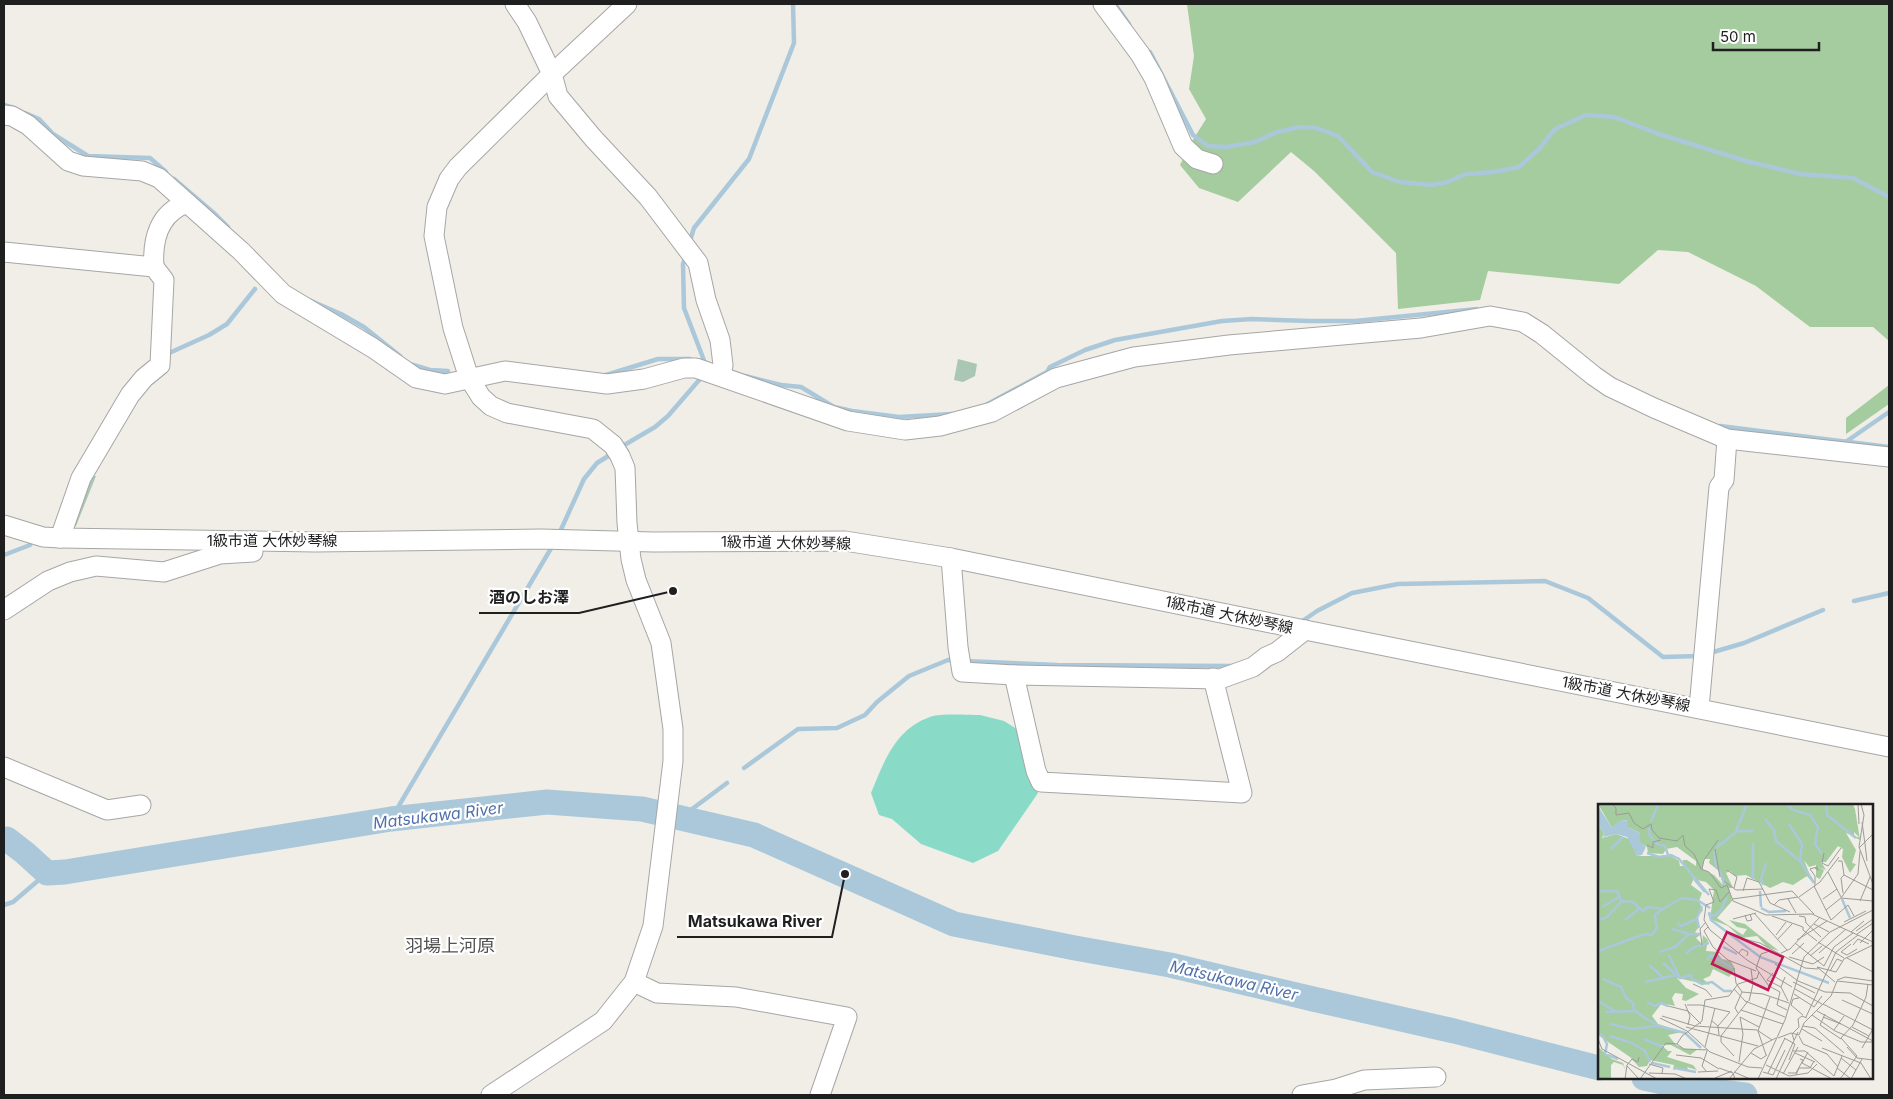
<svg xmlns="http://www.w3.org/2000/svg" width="1893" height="1099" viewBox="0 0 1893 1099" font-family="Inter,'Noto Sans JP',sans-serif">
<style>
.forest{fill:#a4cc9e}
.cemetery{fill:#a9c7b2}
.pitch{fill:#89dac7}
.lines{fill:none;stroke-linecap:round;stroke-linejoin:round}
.stream{stroke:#aac8da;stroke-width:4.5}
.river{stroke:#aac8da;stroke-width:25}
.minor-casing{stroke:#a6a6a6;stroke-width:21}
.minor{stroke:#fff;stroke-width:19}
.labels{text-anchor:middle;stroke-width:4.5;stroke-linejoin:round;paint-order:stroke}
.street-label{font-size:15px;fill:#1f1f1f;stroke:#fff}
.water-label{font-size:16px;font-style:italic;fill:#5170aa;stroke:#fff}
.quarter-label{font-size:18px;fill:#525252;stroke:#fff}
.inset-river{fill:none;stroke:#aac8da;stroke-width:2.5}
.inset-road{fill:none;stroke:#9c9b96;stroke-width:1}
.view{fill:#c2185b;fill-opacity:0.15;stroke:#c2185b;stroke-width:2.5}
.inset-edge{fill:none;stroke:#1f1f1f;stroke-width:2.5}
.leader{fill:none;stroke:#1f1f1f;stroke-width:2}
.callout-dot{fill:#1f1f1f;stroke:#fff;stroke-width:2}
.callout-label{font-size:16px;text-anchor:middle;font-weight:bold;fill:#1f1f1f;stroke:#fff;stroke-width:4.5;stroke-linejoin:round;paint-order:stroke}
</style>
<rect width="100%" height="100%" fill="#f0eee6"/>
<g class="forest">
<polygon points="1187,4 1889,4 1889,341 1873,327 1810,327 1756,286 1688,252 1658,250 1619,284 1488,271 1480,300 1398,309 1396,253 1314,171 1291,152 1238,202 1199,188 1180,165 1191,143 1206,119 1189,89 1194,56"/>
<polygon points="1889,385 1889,404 1846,434 1846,418"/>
</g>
<g class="cemetery">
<polygon points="958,359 977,364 975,376 963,382 954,380"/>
<polygon points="87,476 96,476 76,526 68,528"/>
</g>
<path class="pitch" d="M980,715L1004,721L1023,733L1038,793L998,851L973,863L921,844L892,819L879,815L871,793C884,762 895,729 930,717C940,713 968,715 980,715Z"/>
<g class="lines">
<g class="stream">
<polyline points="1115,4 1129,24"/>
<polyline points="1150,52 1193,135 1208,146 1227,147 1255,142 1277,132 1300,127 1316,128 1338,136 1372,172 1399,182 1432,185 1447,182 1466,174 1494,172 1519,167 1539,149 1555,129 1586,115 1614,117 1659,134 1746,161 1800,174 1853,178 1889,197"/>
<polyline points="4,105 14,108"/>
<polyline points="25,113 39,119 53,134 88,156 150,158 166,172"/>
<polyline points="174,179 215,214 228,227"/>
<polyline points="689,244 694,228 749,159 794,43 793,4"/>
<polyline points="686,256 683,264 684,308 705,363"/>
<polyline points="309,300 341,314 364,327 400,356"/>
<polyline points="167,354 209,335 227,324 255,289"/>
<polyline points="410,364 430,370 448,371"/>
<polyline points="606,375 658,359 690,359"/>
<polyline points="745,376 781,385 801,387 834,407 852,411 899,417 952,414"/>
<polyline points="984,406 1047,372 1050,367 1085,350 1115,340 1222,321 1252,319 1309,321 1355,321 1477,309"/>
<polyline points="1720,426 1889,447"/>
<polyline points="1847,441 1889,412"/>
<polyline points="621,447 655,427 668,416 700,379 701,375"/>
<polyline points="559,534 584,479 597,463 613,453"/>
<polyline points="4,555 30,545"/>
<polyline points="1854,601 1889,593"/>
<polyline points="1301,622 1317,611 1352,593 1398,584 1545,581 1588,598 1663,657 1700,656"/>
<polyline points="1710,653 1744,643 1823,610"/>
<polyline points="964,661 1057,665 1233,666"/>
<polyline points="744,768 798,729 837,728 865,715 877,702 909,676 948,660 956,661"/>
<polyline points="680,818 727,783"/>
<polyline points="391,819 553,545"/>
<polyline points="4,905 13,902 47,873"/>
</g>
<g class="river">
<polyline points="4,840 7,839 25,853 47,873 65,872 391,819 547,802 642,809 754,835 954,924 1075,948 1170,965 1313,999 1454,1031 1599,1068"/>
<polyline points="1644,1078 1695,1089 1745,1095"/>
</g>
<g class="minor-casing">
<g id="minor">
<polyline points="515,4 527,22 552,74 558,96 593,138 648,197 698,263 706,300 720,340 723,365 721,376"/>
<polyline points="1103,4 1140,54 1154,78 1183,146 1197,159 1213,164"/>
<polyline points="4,115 12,116 28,125 68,161 83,166 142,171 159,178 241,251 283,294 373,348 416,378 445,384 505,371 607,384 644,379 684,368 696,368 848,421 905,430 940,426 992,412 1056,378 1134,357 1229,345 1421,328 1490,316 1523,322 1542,334 1594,376 1610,387 1654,408 1727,439 1889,457"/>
<polyline points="4,252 154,267 164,280 160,365 144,378 130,395 81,478 60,538"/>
<path d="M154,267C152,239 159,213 187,203"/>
<polyline points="4,525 43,537 60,538 315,542 541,539 653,542 845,541 951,558 1305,630 1889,747"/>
<polyline points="951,558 958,647 962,672 1014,675 1220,679 1253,667 1266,657 1277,652 1305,630"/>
<polyline points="4,610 48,581 70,572 96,566 164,572 220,554 253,552"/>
<polyline points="1014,675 1036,771 1041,782 1242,793 1213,678"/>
<polyline points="1699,708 1719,487 1724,480 1727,439"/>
<polyline points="4,767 107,810 141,805"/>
<polyline points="634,982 657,993 736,997 847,1017 820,1095"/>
<polyline points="491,1095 603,1021 634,982 653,926 673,761 673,729 661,643 636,580 631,559 627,523 625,468 620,456 613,445 593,429 507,413 491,406 481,397 469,378 453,328 434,236 437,207 449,179 458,167 552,74 627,4"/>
<polyline points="1302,1095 1336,1089 1364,1080 1436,1077"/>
</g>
</g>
<use href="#minor" class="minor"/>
</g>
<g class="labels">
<g class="street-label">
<text x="272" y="546">1級市道 大休妙琴線</text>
<text transform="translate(786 543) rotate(1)" y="5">1級市道 大休妙琴線</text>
<text transform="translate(1229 615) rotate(12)" y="5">1級市道 大休妙琴線</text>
<text transform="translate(1626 694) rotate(11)" y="5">1級市道 大休妙琴線</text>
</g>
<g class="water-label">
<text transform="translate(438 815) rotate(-7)" y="6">Matsukawa River</text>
<text transform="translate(1234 980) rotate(13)" y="6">Matsukawa River</text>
</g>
<g class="quarter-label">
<text x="450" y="952">羽場上河原</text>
</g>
</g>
<g transform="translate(1598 804)">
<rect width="275" height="275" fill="#f0eee6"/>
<path d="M0,0H255L257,5L262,36L256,33H261L256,28V32L248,29L258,46L254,59L258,60L252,69L244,53L245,45L240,42L228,58H223L228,66L220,63L226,66L222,75L218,73V61L211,63L206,56L215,79L209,72L195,81L185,78L172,84L148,71L137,72L132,67L128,69L135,84H131L134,97L119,114L145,131L149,125L139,123L131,116L147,120L181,147L169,143L159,132L143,134L130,122L112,115L116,86L108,78L99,76L88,63L96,74L93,81L104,89L101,97L105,106L99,114L101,123L97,128L102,131L98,134L104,140L105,131L110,136L108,147L122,148L119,149L124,155L133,157L137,165L131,173L115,165L112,172L105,175L112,181L79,174L88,184L101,190L88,197L84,196L85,190L77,189L74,194L77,202L64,199L54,212L60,220L84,228L70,231L78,241L87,245H100L92,251L73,241H63L70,247H74L69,253L95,261L99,266L89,263L91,267L81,264L75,266L76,261L52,256L49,262L41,263L32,253L0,231V20L6,29L4,34L18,30L31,35L39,52H73L81,57L82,62H85V56H89L98,62V57L79,43L68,45L65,50L50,49L49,43L41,38L42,29L30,23V16L22,17L14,24ZM106,55H112L111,59L121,67L125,81L116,71L104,65ZM0,243L14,255L25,259L28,267L25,261L16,258L13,261V275H0Z" fill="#a4cc9e" fill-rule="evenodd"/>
<path d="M0,2L14,24L21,17L30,16V23L42,29V38L48,43L44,51L39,52L29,33L18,30L5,33L6,29L0,20Z" fill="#aac8da"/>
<path class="inset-river" d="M189,0L195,6L212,11L220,23L217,40L224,50M228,0L229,11L258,34M167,15L176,26L178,37L203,58L216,79M53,18L60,0M191,20L204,40L202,56M51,24V30L59,40L67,42L70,51M139,27H155M118,44L137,29L149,0M13,45L25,33M116,47L118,63M49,49L61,53L73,51L81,55L111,91M121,65L127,81M96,75L107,88M155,75V39M165,81L163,75L168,59M0,87H19L23,97L35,98L45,107L50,103L65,105L84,94L99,96L112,104M162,87L163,103M244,95L252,114M4,103L21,93M163,104L171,108L188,107M111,108L113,116L162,153L231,179M110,110L116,112L123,106L129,93M0,116L8,114L24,97M27,116L42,104M79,119L83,122L99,115M101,124L99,114L104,102M74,125L91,130M125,143L139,150M0,147L47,130L54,131L59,124L57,111L65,105M61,148L77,143L91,130H102M88,150L94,144L111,139M71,151L81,172M109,156L113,151L134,164M65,159L82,174L93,171L94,175L104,180L114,178L126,187H134M51,161L66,174M5,175L23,183L28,194L35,199L36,206L47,214L61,222L87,229L103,244M47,178L78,171M0,197L17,207M49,198L57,202L63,199L70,202M7,208L36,207M12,220L34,225L59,222M0,231H4L9,240L7,250L20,255M12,232L31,238M46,235L65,243M32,238L47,247L52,258M54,259L72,263M76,264L98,268"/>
<path class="inset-road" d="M14,0L18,4V11L31,9L36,19L45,25L53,20L54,26L61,34L79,37L85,31L87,42L96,50L103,65L111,68L123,84L129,81L135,97L168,111L214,110L275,138M260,0L261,20M263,0L266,11L261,43L275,80M264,18L267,40M267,40L269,57M49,41L55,44V38L63,36M261,44L275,30M117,45L122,73M226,49L224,59L230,62M240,57H244L246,71M230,62L243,44M104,65L106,56L120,36M129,66L139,73L136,84M230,68L243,93M246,71L275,86M126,77L138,86L165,85M216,82L233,116M217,82V72L212,65L219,63L220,66L217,64M111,85L116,98L108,101L106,116L112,126L149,156L194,183M111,85L118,86L122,98L131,88M145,87L149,74L161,78L172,99L192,108M245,89L243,74L246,71M201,93L222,78L241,53M243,94L260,70L262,47M134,95L194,87L216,110M190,95L198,109M225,95L239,85M262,97L272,73M176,101L181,96L200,93M228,106L243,94L275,97M156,109L189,146M147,111L149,117L154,116L152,110M174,112L205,123V126L219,137M201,112L207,113L208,119L223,133M135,115L158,109M233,116L250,101L256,112M246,118L268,107M216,120L231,128M110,123L106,127L115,143L130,156L158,167M258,127L275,115M253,128L266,117M259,130L275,119M178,131L188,118M142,134L162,139L207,164L220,165L222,163M180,135L194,120M199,136L229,117M220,138L246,154M197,139L226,162L236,143L255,129M262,139L275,126M253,140L243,148L249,151L259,145M104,141L102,125L107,119M255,141L260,135L271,140M172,147L163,150L158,164L171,182L182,188L179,201L189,206M141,149L144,145L150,148L149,152M183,149L192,145L222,113M221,149L248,125M194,150L206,139M212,152L224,142M191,153L215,160L226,153M249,154L275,168M177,160L200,177L227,188L252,189L275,202M136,164L138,179L144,188L137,204L140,209M232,167L239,155L244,157M175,169L169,176L183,183M187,173L183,183L190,197M239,176L247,173L275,177M195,178L217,189M237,178L219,163L238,168L246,155L275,141M95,180L108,186L114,193M136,185L147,197L187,213M197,185L224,200M144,188L165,190L191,199M196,190L213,201M201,194L195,195L193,201L205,211M244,196L275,210M151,197L155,180L153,165M87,200L92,212L90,221M225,200L275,226M89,201H103L132,208M213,201L216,203L224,192M70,202L90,207L103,220M143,206L185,220M219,207L275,237M227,210L222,221L243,235M214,211L237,227L263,238H275M64,212L97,222L159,226L174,236M142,213L161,223M208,213L238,148L260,131M225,213L243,220M62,214L89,227L112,248L150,263L164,264M114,217L120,222L121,231M120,222L132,208M205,222L217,224L246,249M88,223L160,242M254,223L271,232M204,225L224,237M236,226L246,212M201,232L205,240L229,250L240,263M180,234L193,229L201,231L206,219L233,192L239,177L275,181M186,234L197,240L191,256M0,235L4,245L59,275M196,236L194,230L201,223L200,215L204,212L209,214M79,240L86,245L110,246M107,243L117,204M249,243L259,254L275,256M224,244L263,259L273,275M264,244L275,225M195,247H207L236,272M210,248L204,259L234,275M153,249L163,255L169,251M197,249L217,258M78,251L103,254L121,265M168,251L160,227L172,193M136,252L123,238V232L150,197M243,254L258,266M141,258L145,230L142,213M51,260L65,264L64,269M168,261L191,272L210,269L219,260M29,262L41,275M121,264L135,269L137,275M239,264L253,275M108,267L104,262L109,247M100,268L120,267M136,268L152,275M165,268L175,271L187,246M51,269L77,270L89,275M170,269L187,234M190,269H198L205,256L202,255M185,270L200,243M198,271L201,264H212L216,257M236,272L244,252M117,274L134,267M27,275L29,261L34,255L40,258L41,253M42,275L68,239L79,240L84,232L104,217L107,196L131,192L140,180L159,174L161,168M131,275L156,245L178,234M160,275L187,216L206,153L232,128L275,106M178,275L200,228M242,275L259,252L243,234L255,221L268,193L270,180M253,275L264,255"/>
<path class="view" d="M129,128L185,153L170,186L114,160Z"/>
<rect width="275" height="275" class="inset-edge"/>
</g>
<path class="leader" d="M673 591L579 613H479M845 874L832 937H677"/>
<g class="callout-dot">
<circle cx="673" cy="591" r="5"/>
<circle cx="845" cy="874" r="5"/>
</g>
<g class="callout-label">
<text x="529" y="603">酒のしお澤</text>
<text x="755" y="927">Matsukawa River</text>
</g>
<rect width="1893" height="1099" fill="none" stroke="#1f1f1f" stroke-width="10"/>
<path d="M1713 42v8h106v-8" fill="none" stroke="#1f1f1f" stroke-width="2.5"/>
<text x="1720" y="42" font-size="15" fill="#1f1f1f" stroke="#ffffff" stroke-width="4" paint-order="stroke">50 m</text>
</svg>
